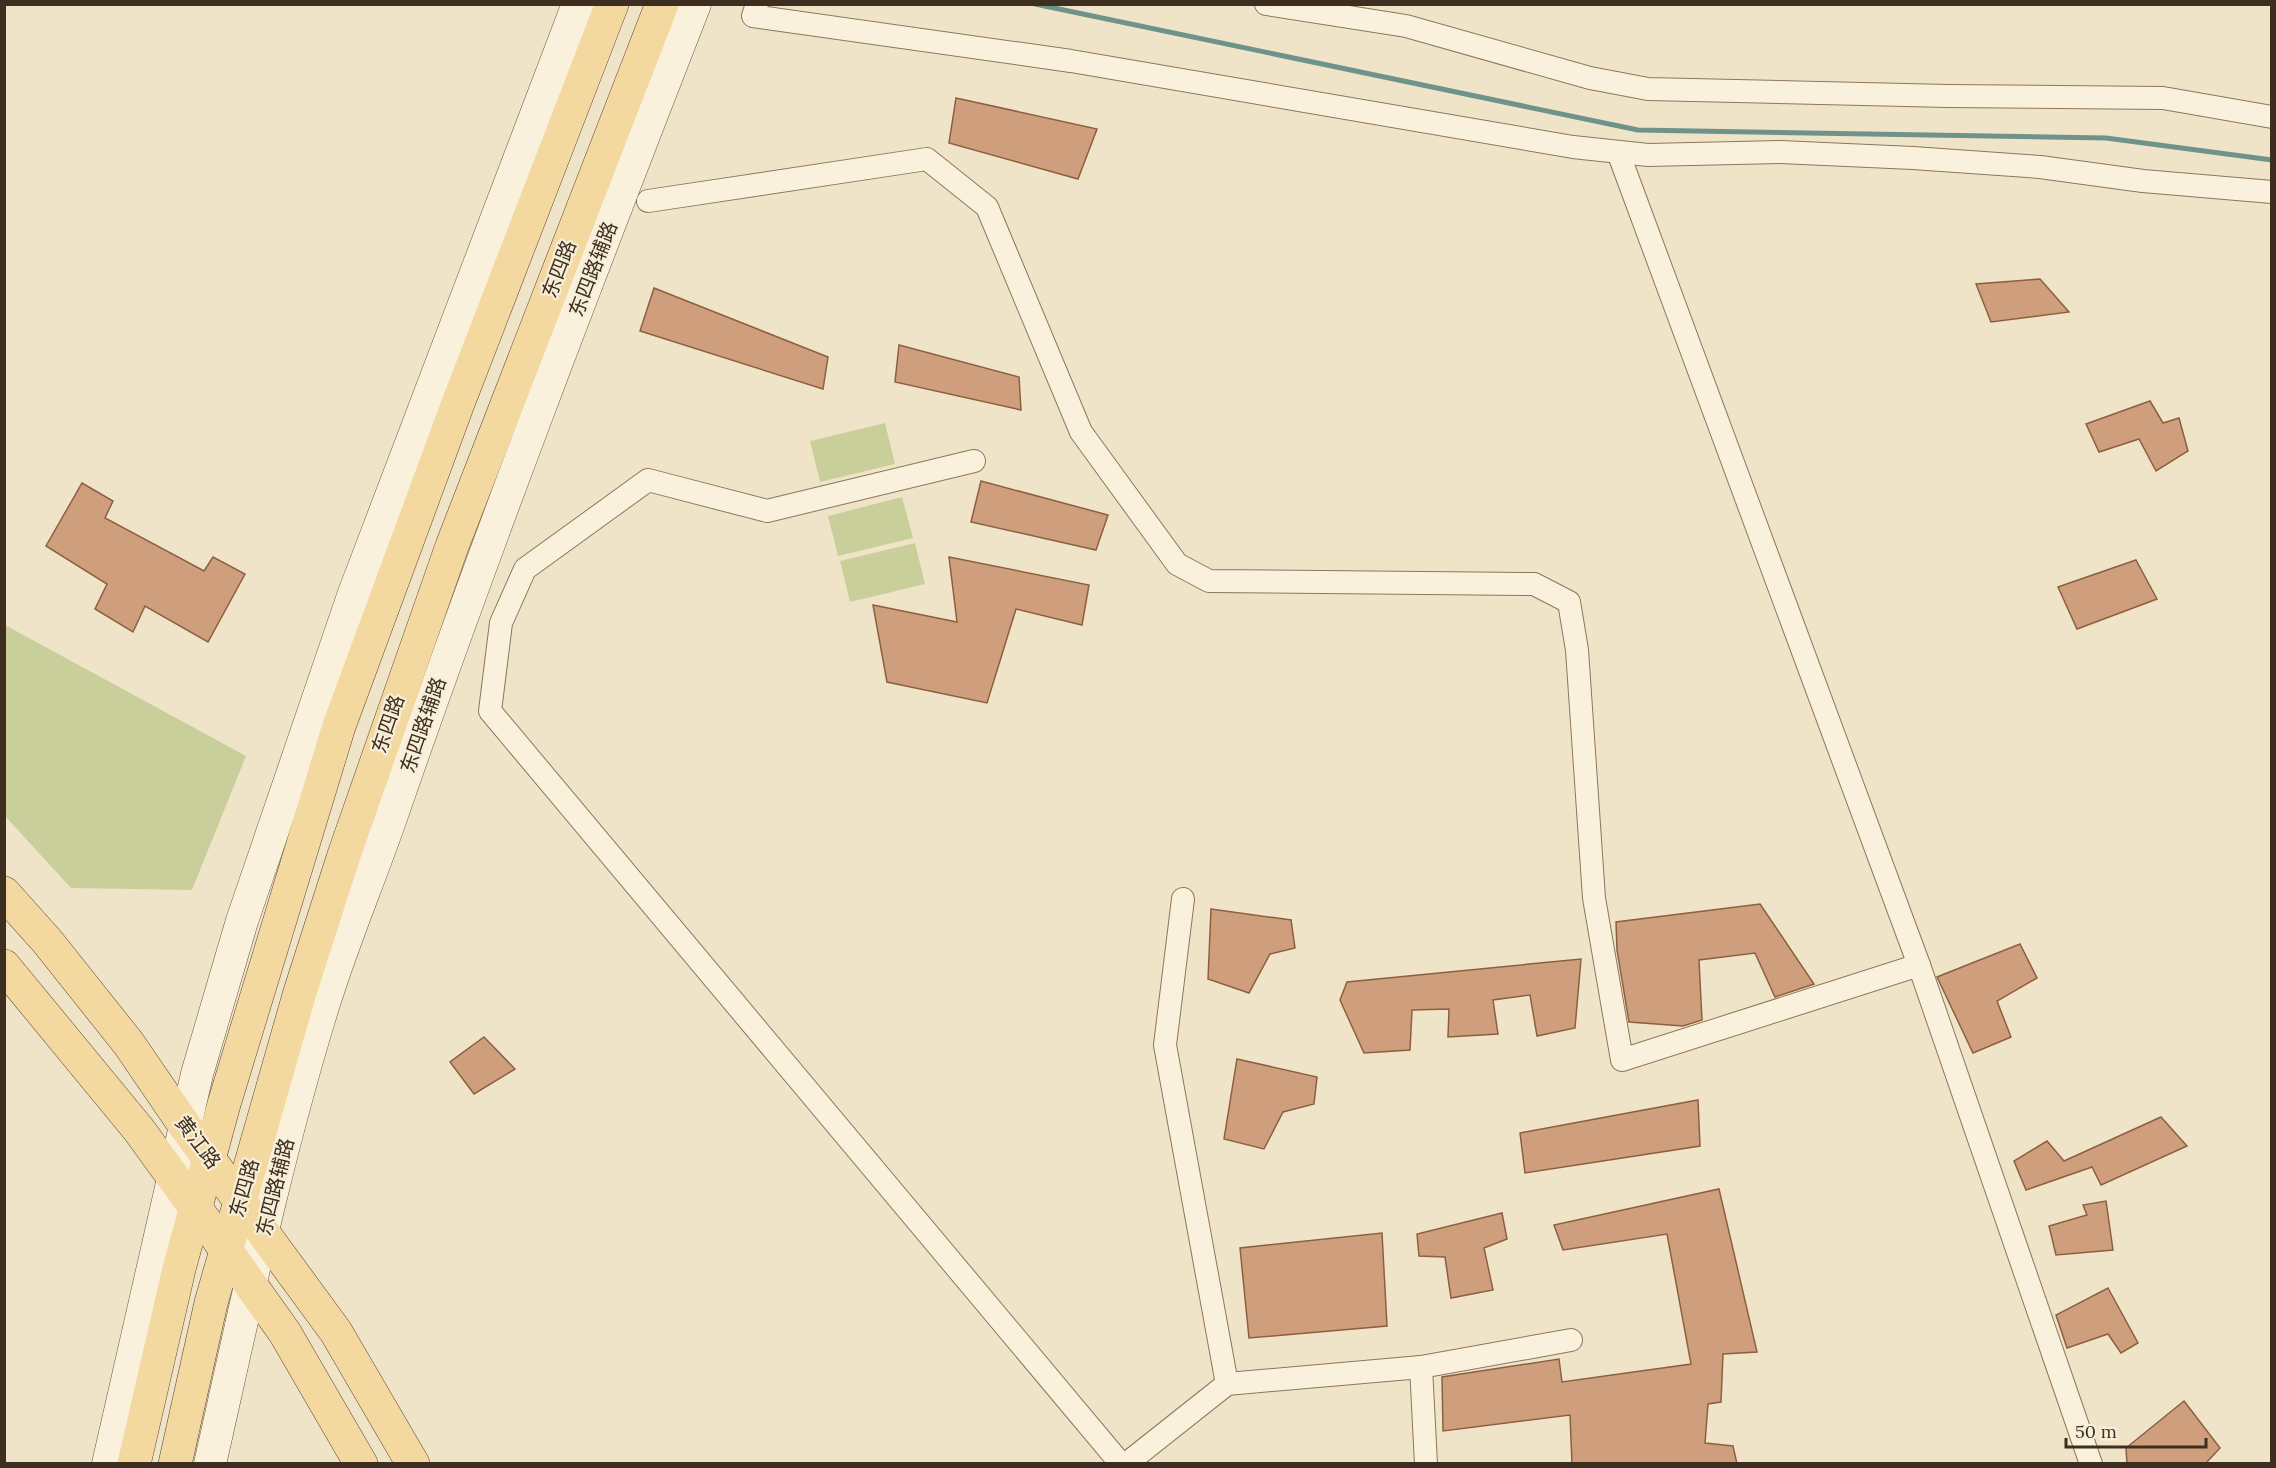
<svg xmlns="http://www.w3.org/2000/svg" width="2276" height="1468" viewBox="0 0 2276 1468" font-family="Lora,'Noto Sans SC',serif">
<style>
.green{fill:#c9cf9b}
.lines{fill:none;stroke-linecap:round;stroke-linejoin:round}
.stream{stroke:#6f938a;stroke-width:5}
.building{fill:#cf9f7d;stroke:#8d5f41;stroke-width:1.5}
.minor-casing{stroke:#8d765c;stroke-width:24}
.secondary-casing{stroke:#6f573f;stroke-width:33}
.primary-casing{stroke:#5b4430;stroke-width:34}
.minor{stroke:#faf1dc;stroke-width:22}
.secondary{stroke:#faf1dc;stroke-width:32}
.primary{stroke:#f3d9a0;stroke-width:33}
.labels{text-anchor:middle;stroke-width:4.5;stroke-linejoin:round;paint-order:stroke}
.street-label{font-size:20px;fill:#3d2e20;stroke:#f7eed8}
</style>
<rect width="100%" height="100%" fill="#f0e4c8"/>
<g class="green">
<polygon points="885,423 895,464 820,482 810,441"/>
<polygon points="902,497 913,538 838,556 828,516"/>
<polygon points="915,543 925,584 850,602 840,561"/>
<polygon points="5,625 246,756 192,890 71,888 5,816"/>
</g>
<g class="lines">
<polyline class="stream" points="1035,4 1638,130 2106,138 2272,160"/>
</g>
<g class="building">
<polygon points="956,98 1097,129 1078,179 949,143"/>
<polygon points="2040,279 2069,312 1991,322 1976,284"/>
<polygon points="654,288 828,357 823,389 640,331"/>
<polygon points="899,345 1019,377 1021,410 895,382"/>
<polygon points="2150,401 2163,423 2179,418 2188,451 2156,471 2139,439 2099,452 2086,424"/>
<polygon points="981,481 1108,515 1096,550 971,522"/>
<polygon points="82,483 113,501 105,518 204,571 213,557 245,574 208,642 145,606 133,632 95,609 107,584 46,546"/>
<polygon points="949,557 1089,585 1082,625 1016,609 987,703 887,682 873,605 957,622"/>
<polygon points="2136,560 2157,599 2077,629 2058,587"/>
<polygon points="1760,904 1814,984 1775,997 1755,953 1699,960 1702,1020 1683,1026 1629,1022 1617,950 1616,922"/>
<polygon points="1211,909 1291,920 1295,948 1270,954 1249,993 1208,979"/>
<polygon points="2020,944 2037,978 1997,1001 2011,1037 1973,1053 1937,977"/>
<polygon points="1581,959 1575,1028 1537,1036 1530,995 1493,1000 1498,1034 1448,1037 1449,1009 1412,1010 1410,1050 1364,1053 1340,1000 1347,982"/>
<polygon points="484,1037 515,1069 474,1094 450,1062"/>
<polygon points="1237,1059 1317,1077 1314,1104 1283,1112 1264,1149 1224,1139"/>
<polygon points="1698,1100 1700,1146 1525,1173 1520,1133"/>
<polygon points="2161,1117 2187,1146 2101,1185 2092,1167 2026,1190 2014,1161 2047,1141 2064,1161"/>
<polygon points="1719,1189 1757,1352 1723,1354 1721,1402 1708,1404 1705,1443 1733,1446 1737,1464 1572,1464 1570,1415 1443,1431 1442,1377 1559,1359 1562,1382 1691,1364 1667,1234 1563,1250 1554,1225"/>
<polygon points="2106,1201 2113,1250 2056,1255 2049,1226 2087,1215 2083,1205"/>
<polygon points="1502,1213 1507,1239 1484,1248 1493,1290 1451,1298 1445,1257 1419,1256 1417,1234"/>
<polygon points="1382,1233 1387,1326 1249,1338 1240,1248"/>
<polygon points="2108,1288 2138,1343 2121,1353 2108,1334 2067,1348 2056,1315"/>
<polygon points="2184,1401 2220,1448 2205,1464 2127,1464 2126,1448"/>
</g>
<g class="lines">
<g class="minor-casing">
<g id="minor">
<polyline points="757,4 753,16 1071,61 1573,147 1648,155 1780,152 1913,158 2040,167 2143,181 2272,192"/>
<polyline points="1266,4 1406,26 1590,78 1648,89 1948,96 2163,98 2272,117"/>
<polyline points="1618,152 1919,965 2091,1464"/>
<polyline points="648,201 927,159 987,207 1081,432 1177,564 1209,581 1534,584 1569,602 1577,650 1594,898 1622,1060 1919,965"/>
<polyline points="974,461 767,511 648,480 525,569 501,623 490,711 1121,1464"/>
<polyline points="1183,899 1165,1045 1227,1384"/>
<polyline points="1421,1367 1426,1464"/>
<polyline points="1126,1464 1227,1384 1421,1367 1571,1340"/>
</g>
</g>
<g class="secondary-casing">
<g id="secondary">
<polyline points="108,1464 197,1074 242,921 353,596 578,4"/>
<path d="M210,1464C244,1313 276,1160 321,1013C342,943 371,877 394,809C488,538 591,271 695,4"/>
</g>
</g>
<g class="primary-casing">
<g id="primary">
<polyline points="4,893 47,941 129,1044 185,1126 336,1332 413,1464"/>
<polyline points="4,966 139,1130 226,1250 285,1333 361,1464"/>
<polyline points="134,1464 179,1269 224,1104 339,726 457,406 612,4"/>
<polyline points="175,1464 211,1303 300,992 344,855 452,546 662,4"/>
</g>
</g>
<use href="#minor" class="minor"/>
<use href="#secondary" class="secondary"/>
<use href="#primary" class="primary"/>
</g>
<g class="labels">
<g class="street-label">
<text transform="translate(559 269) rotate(-69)" y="7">东四路</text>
<text transform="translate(593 269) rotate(-69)" y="7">东四路辅路</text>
<text transform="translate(388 724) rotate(-71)" y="7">东四路</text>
<text transform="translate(423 725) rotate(-71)" y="7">东四路辅路</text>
<text transform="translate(198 1142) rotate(53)" y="7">黄江路</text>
<text transform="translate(275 1187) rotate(-76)" y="7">东四路辅路</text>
<text transform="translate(244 1188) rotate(-74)" y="7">东四路</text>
</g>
</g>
<rect width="2276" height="1468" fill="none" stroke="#3d2e20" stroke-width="12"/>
<path d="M2066 1438v9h140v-9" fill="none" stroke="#3d2e20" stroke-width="3"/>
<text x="2075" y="1438" font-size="18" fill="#3d2e20" stroke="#f7eed8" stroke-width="4.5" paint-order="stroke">50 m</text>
</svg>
